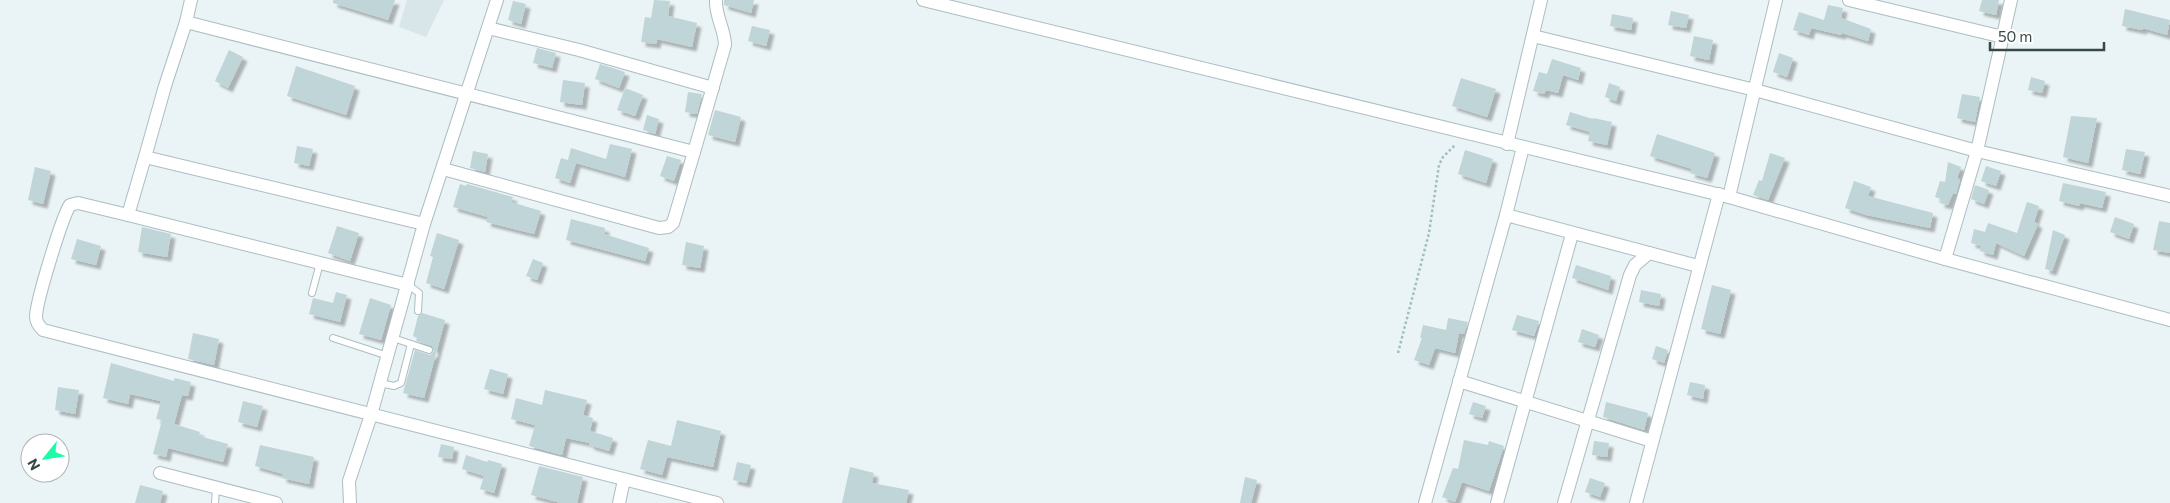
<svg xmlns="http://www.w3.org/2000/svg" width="2170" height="503" viewBox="0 0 2170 503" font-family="Commissioner,sans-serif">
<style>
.residential{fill:#d8e6e9}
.building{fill:#bfd5d7;filter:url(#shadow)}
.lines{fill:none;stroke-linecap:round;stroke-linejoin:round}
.service-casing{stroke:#acbec1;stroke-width:8}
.minor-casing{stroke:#acbec1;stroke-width:14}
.path{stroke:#9dbfc3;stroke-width:2.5;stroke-dasharray:2.5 2.5;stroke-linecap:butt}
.service{stroke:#fff;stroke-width:6}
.minor{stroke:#fff;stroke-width:12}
</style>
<defs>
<filter id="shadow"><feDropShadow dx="4.5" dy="4.5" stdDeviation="1" flood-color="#0004"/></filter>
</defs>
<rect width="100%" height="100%" fill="#eaf3f5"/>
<polygon class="residential" points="407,0 444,0 426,37 399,27"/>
<g class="building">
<polygon points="333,0 395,0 388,20 333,3"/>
<polygon points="654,0 670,1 668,16 697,23 692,47 657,39 656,44 641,42 645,17 651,18"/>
<polygon points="724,0 754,0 751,13 724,5"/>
<polygon points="1982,0 1999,0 1996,15 1979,11"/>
<polygon points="513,1 526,4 521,24 508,20"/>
<polygon points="1828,5 1843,8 1841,18 1871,29 1868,41 1842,33 1841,35 1811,28 1809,35 1793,30 1799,12 1824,20"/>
<polygon points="2125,9 2170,20 2167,35 2143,28 2142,30 2122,26"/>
<polygon points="1671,11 1689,15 1686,28 1668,25"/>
<polygon points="1612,14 1633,18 1631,30 1610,26"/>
<polygon points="752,26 770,30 766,46 748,41"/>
<polygon points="1694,36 1713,40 1709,60 1690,56"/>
<polygon points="537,48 556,53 552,68 533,63"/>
<polygon points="229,50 243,57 228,88 215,81"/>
<polygon points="1779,53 1793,58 1787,77 1773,72"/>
<polygon points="1552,59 1581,68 1578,80 1563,75 1558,93 1546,90 1544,94 1533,91 1539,72 1547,74"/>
<polygon points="600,64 625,72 619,88 595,79"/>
<polygon points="296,66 355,86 346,115 287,96"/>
<polygon points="2031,77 2045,81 2042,93 2028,90"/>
<polygon points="1461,78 1496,89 1487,117 1452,106"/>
<polygon points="563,80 585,83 582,105 560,102"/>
<polygon points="1609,83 1620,87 1616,101 1605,97"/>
<polygon points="625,88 643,95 635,116 617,110"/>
<polygon points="688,92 702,94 697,114 685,112"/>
<polygon points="1962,94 1980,97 1975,122 1957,118"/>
<polygon points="715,110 741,117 735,142 708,135"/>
<polygon points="1570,112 1593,119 1593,118 1612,122 1607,145 1588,141 1590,132 1566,125"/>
<polygon points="647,115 659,119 655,134 643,130"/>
<polygon points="2071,116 2097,118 2088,163 2063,157"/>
<polygon points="1657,134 1715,153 1707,178 1690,173 1692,169 1650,156"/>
<polygon points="610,144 632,149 625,177 576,163 570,183 555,178 561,158 568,160 571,148 606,159"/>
<polygon points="297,146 313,149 309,166 294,163"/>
<polygon points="2126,149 2145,152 2140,174 2122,170"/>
<polygon points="1465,150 1493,159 1486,183 1458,174"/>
<polygon points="473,151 488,154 485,172 470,168"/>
<polygon points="1770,153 1785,158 1768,200 1753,195 1759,180 1762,181"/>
<polygon points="667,156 681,160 674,181 660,176"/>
<polygon points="1948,162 1961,167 1957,178 1960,180 1956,194 1953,193 1948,205 1940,203 1941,199 1935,197 1940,181 1945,182"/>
<polygon points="1986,166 2001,171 1996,186 1981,181"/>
<polygon points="35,167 51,171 43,204 28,200"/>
<polygon points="1854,181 1871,187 1868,196 1933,213 1930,228 1866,215 1845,208"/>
<polygon points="2063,183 2106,192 2102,208 2080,203 2079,206 2059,201"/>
<polygon points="460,184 466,186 467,184 513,197 511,202 541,211 534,234 486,222 488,217 453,207"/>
<polygon points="1975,185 1989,190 1984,204 1971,199"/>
<polygon points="2027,202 2039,206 2034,222 2038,224 2024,256 1996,243 1993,255 1980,251 1981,246 1971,243 1974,229 1985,232 1988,223 2017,233"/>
<polygon points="2115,217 2134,224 2129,239 2110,232"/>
<polygon points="571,219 605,228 604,234 649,248 645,261 566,240"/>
<polygon points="2159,221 2170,223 2170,253 2153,250"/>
<polygon points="337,226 359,233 350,261 328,253"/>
<polygon points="142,227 171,234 167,257 138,252"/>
<polygon points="2053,230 2065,235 2052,271 2045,269"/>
<polygon points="437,233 459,240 444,289 426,283 433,257 430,256"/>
<polygon points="77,239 101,246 96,265 71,259"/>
<polygon points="686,242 704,246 700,268 682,265"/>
<polygon points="533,259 543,263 537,280 526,276"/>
<polygon points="1576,265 1611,276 1608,290 1572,278"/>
<polygon points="1712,285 1731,290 1720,334 1701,329"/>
<polygon points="1641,290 1661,294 1659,306 1639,302"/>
<polygon points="336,292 347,295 340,322 309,314 313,298 333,303"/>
<polygon points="370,298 391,305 381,340 359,334"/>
<polygon points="422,313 445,320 424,398 403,393 415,350 430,355 434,351 432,346 416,341 417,338 413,336 418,316"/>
<polygon points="1517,315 1539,321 1534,336 1512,330"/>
<polygon points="1448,318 1468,322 1464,334 1459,333 1455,353 1435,348 1429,365 1414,360 1422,338 1420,338 1423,325 1446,330"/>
<polygon points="1582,329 1599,335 1595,347 1578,342"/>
<polygon points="193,333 219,339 214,365 188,359"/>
<polygon points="1656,346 1668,350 1664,363 1652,359"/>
<polygon points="111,363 174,381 174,378 191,382 188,396 182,395 174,424 200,432 199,436 228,444 223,462 168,448 166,457 153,454 162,420 156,419 161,401 130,394 128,404 103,398"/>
<polygon points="490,369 508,374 503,394 484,389"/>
<polygon points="1690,382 1705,385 1703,399 1687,395"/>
<polygon points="58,387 79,390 75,414 55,410"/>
<polygon points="545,390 587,400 583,415 593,418 590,431 613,438 609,451 589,445 590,443 566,438 562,455 529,446 535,425 511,419 516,398 542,405"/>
<polygon points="243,401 263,406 257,427 238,422"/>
<polygon points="1473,402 1486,406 1482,418 1469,414"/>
<polygon points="1606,402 1648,413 1644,430 1603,417"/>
<polygon points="677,420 721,431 713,467 667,457 662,475 640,469 648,440 671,446"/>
<polygon points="1464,440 1488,445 1489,441 1504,446 1489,491 1462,482 1455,502 1442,497 1453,468 1458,469"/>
<polygon points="1594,441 1609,443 1607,457 1592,455"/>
<polygon points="441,444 454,447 452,459 438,457"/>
<polygon points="260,445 314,457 309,484 282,478 283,474 255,466"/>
<polygon points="466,455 487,462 488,460 502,464 494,493 480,489 484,476 462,469"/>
<polygon points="737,462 751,465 746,483 733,480"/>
<polygon points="539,466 583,477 577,503 561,503 531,495"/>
<polygon points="850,467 874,473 872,483 909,490 906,503 842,503"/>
<polygon points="1245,477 1257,480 1251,503 1240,503"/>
<polygon points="1590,478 1605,483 1600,497 1585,492"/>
<polygon points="140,485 163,491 160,503 135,503"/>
</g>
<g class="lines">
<g class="service-casing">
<g id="service">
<polyline points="408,285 419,293 418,311"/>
<polyline points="312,293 320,263"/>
<polyline points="333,338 388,356"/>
<polyline points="393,338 429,350"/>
<polyline points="380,383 394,386 401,383 411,344"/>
<polyline points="215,503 216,488"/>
</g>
</g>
<g class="minor-casing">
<g id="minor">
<polyline points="191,0 186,22 165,86 145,157 424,224"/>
<polyline points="923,0 1729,197 1945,259 2170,320"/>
<polyline points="1849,0 2003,37"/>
<polyline points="186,22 694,152 673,223 668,227 659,228 443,169"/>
<polyline points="488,28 579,50 713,88"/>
<polyline points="1533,36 1755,90 1977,151 2170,196"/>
<polyline points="1507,144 1541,0"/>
<path d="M694,152L725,45C725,30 715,16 716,0"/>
<polyline points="145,157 128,215 408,285"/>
<polyline points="1729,197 1776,0"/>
<path d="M128,215L78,203L70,205C62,217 36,302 36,317C36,322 39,326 43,330L717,503"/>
<polyline points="1506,215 1523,147"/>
<polyline points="1945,259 1977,151 2011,0"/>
<polyline points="1459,381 1652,441"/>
<polyline points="160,473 276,503"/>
<polyline points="350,503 349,481 371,415 424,224 497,0"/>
<polyline points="619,503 624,480"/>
<polyline points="1425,503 1506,215 1698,266"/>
<polyline points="1497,503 1572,234"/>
<polyline points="1564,503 1630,275 1635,265 1649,253"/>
<polyline points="1636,503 1719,194"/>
</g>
</g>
<polyline class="path" points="1398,353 1429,233 1439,165 1443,157 1456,144"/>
<use href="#service" class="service"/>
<use href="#minor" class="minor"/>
</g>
<g transform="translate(45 458) rotate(240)"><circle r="24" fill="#ffffff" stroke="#afb6b6"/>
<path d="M0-4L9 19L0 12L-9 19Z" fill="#1afca6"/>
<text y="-8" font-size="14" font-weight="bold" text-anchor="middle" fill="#384849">N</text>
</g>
<path d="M1990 42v8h114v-8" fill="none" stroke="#384849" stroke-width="2.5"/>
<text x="1998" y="42" font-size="15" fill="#384849" stroke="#ffffff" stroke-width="4" paint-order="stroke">50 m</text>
</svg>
